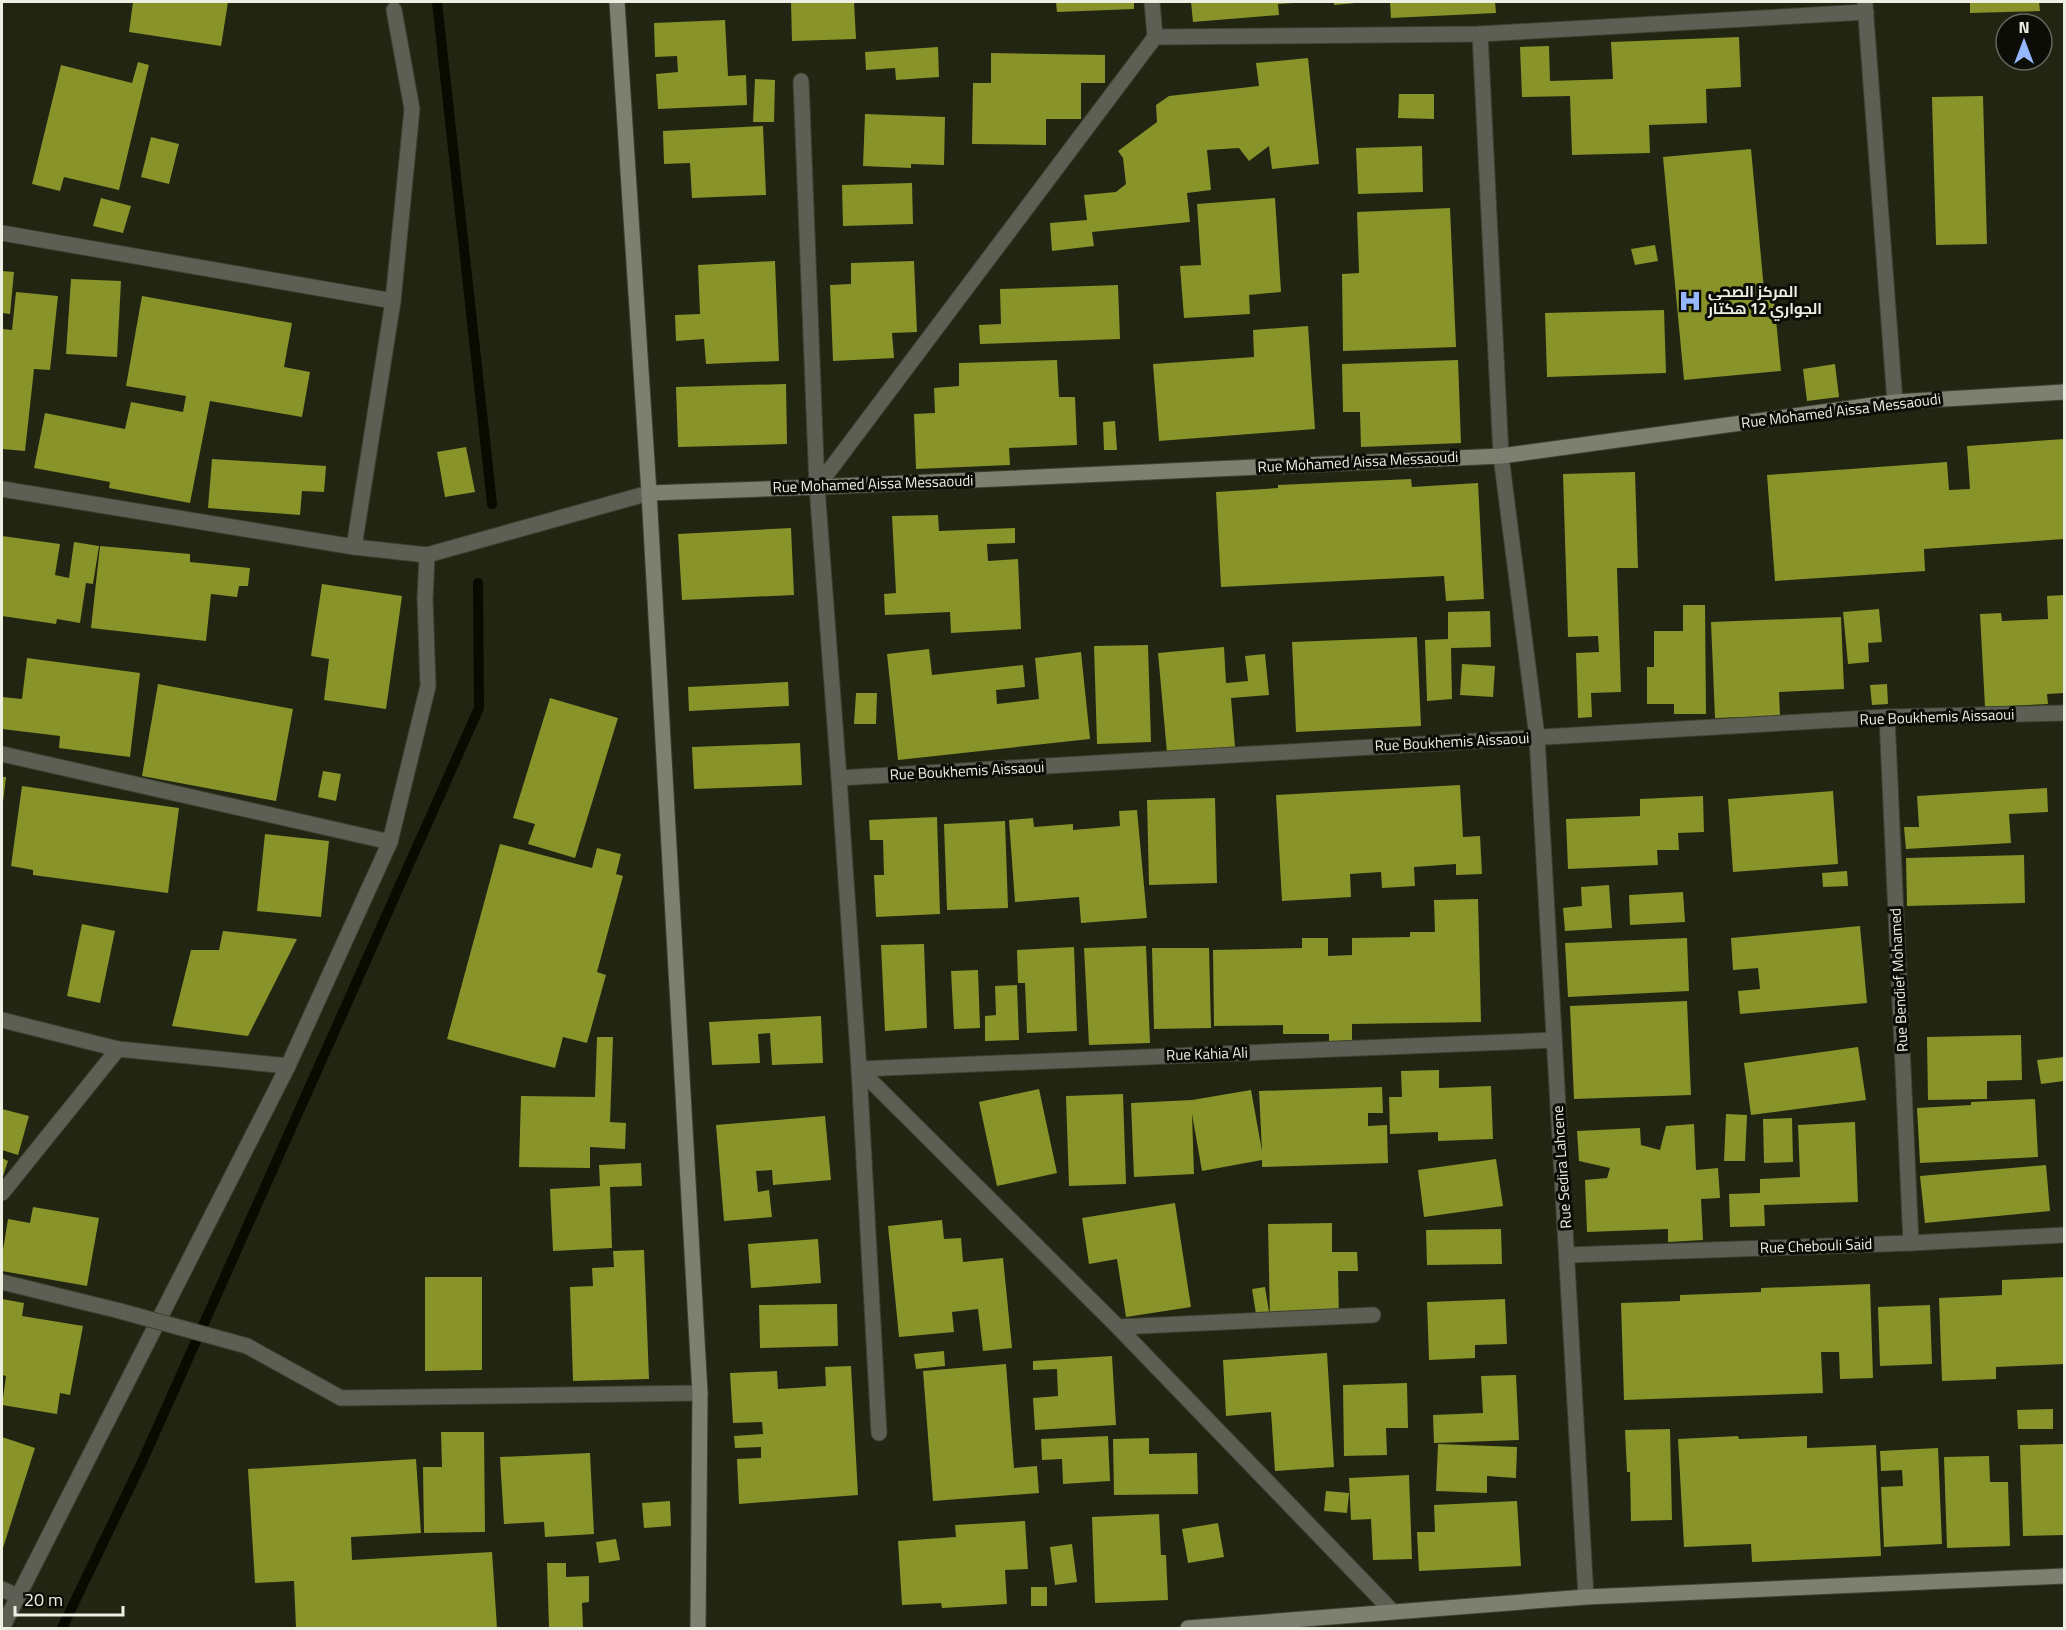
<svg xmlns="http://www.w3.org/2000/svg" width="2066" height="1630" viewBox="0 0 2066 1630" font-family="'Titillium Web',Cairo,sans-serif">
<style>
.lines{fill:none;stroke-linecap:round;stroke-linejoin:round}
.stream{stroke:#090b00;stroke-width:10}
.building{fill:#889329}
.street-casing{stroke:#3e412f;stroke-width:17}
.secondary-casing{stroke:#3e412f;stroke-width:17}
.street{stroke:#5d5f55;stroke-width:15}
.secondary{stroke:#7d8071;stroke-width:15}
.street-bridge-casing{stroke:#3e412f;stroke-width:17;stroke-linecap:butt}
.street-bridge{stroke:#5d5f55;stroke-width:15}
.labels{text-anchor:middle;stroke-width:6;stroke-linejoin:round;paint-order:stroke}
.poi-label{font-size:15px;font-weight:bold;fill:#ecefe2;stroke:#0c0d06;text-anchor:start}
.street-label{font-size:15px;fill:#ecefe2;stroke:#0c0d06}
</style>
<rect width="100%" height="100%" fill="#222512"/>
<g class="lines">
<g class="stream">
<polyline points="437,2 492,504"/>
<polyline points="62,1628 142,1462 479,708 478,583"/>
</g>
</g>
<g class="building">
<polygon points="133,2 228,2 221,46 129,32"/>
<polygon points="791,2 854,2 856,39 792,41"/>
<polygon points="1056,2 1134,2 1134,9 1057,12"/>
<polygon points="1191,2 1294,2 1294,3 1278,4 1279,15 1193,22"/>
<polygon points="1334,2 1356,2 1356,3 1334,5"/>
<polygon points="1390,2 1495,2 1496,13 1391,18"/>
<polygon points="1970,2 2039,2 2040,11 1970,13"/>
<polygon points="725,20 728,76 746,75 747,105 658,109 656,74 678,72 677,56 655,57 654,23"/>
<polygon points="1739,37 1741,87 1706,89 1707,123 1649,125 1650,153 1572,155 1570,96 1522,97 1520,47 1549,46 1550,81 1613,79 1611,42"/>
<polygon points="938,47 939,77 896,80 895,68 866,70 865,52"/>
<polygon points="991,53 1105,55 1105,83 1081,83 1081,119 1046,119 1046,145 972,144 973,83 991,83"/>
<polygon points="1308,58 1319,164 1272,169 1269,146 1249,161 1239,148 1207,150 1211,190 1187,193 1190,222 1092,232 1094,246 1052,251 1050,223 1087,220 1084,195 1116,192 1126,184 1123,158 1118,151 1157,122 1156,105 1169,96 1259,86 1256,63"/>
<polygon points="138,62 149,65 119,190 64,177 60,191 32,184 61,65 132,83"/>
<polygon points="755,79 775,80 774,122 753,122"/>
<polygon points="1399,94 1434,94 1434,119 1398,118"/>
<polygon points="1983,96 1987,244 1936,245 1932,97"/>
<polygon points="865,114 945,117 944,165 911,164 911,168 863,166"/>
<polygon points="763,126 766,195 692,198 690,163 664,164 663,131"/>
<polygon points="151,137 179,144 169,184 141,177"/>
<polygon points="1422,146 1423,192 1358,194 1356,148"/>
<polygon points="1751,149 1764,290 1773,289 1781,371 1684,380 1663,157"/>
<polygon points="912,183 913,224 843,226 842,185"/>
<polygon points="101,198 131,206 123,233 93,226"/>
<polygon points="1275,198 1281,292 1249,295 1250,314 1184,318 1180,266 1201,265 1197,204"/>
<polygon points="1450,208 1456,347 1343,351 1342,274 1359,273 1357,212"/>
<polygon points="1655,245 1658,261 1635,265 1631,249"/>
<polygon points="775,261 779,361 706,364 704,339 676,341 675,315 700,314 698,265"/>
<polygon points="914,261 917,332 892,333 894,358 833,361 830,285 851,284 851,263"/>
<polygon points="2,271 14,272 10,314 2,313"/>
<polygon points="71,279 121,281 117,357 66,354"/>
<polygon points="1118,285 1120,339 980,344 979,325 1001,324 1000,289"/>
<polygon points="16,292 58,296 50,370 34,369 25,451 2,449 2,329 12,330"/>
<polygon points="142,296 292,323 284,367 310,372 302,417 210,401 190,503 109,488 110,482 34,468 45,413 125,429 131,402 183,412 186,396 126,386"/>
<polygon points="1664,310 1666,373 1547,377 1545,313"/>
<polygon points="1308,326 1315,429 1159,441 1153,364 1254,357 1253,330"/>
<polygon points="1057,360 1059,397 1075,397 1077,445 1009,448 1010,465 916,469 914,414 935,413 934,388 959,386 959,363"/>
<polygon points="1458,360 1461,443 1361,447 1360,412 1343,412 1342,364"/>
<polygon points="1835,364 1839,397 1807,401 1803,369"/>
<polygon points="786,384 787,444 678,447 676,387"/>
<polygon points="1115,421 1117,450 1104,450 1103,422"/>
<polygon points="2064,439 2064,539 1924,549 1925,571 1775,581 1767,475 1947,462 1949,490 1970,489 1967,446"/>
<polygon points="466,447 475,492 445,497 437,452"/>
<polygon points="212,459 326,466 324,492 302,491 300,515 208,508"/>
<polygon points="1635,472 1638,568 1617,568 1621,692 1591,693 1592,717 1578,718 1576,653 1599,652 1598,636 1568,637 1563,474"/>
<polygon points="1411,479 1412,487 1478,483 1484,599 1446,601 1444,576 1221,587 1216,492 1278,488 1278,485"/>
<polygon points="938,515 939,531 1015,528 1015,543 987,544 988,561 1018,559 1021,629 951,633 950,612 885,615 884,594 896,593 892,516"/>
<polygon points="791,528 794,595 682,600 678,534"/>
<polygon points="2,536 60,544 55,575 69,578 74,542 99,546 93,584 86,583 80,623 57,619 56,624 2,616"/>
<polygon points="100,546 190,554 190,562 250,568 248,586 239,586 237,597 211,594 206,641 91,628"/>
<polygon points="322,584 402,596 386,709 324,700 329,659 311,656"/>
<polygon points="2064,595 2064,693 2047,694 2048,704 1985,707 1980,614 2001,613 2002,621 2048,619 2047,596"/>
<polygon points="1683,605 1705,605 1706,714 1674,714 1674,704 1647,704 1647,667 1654,667 1654,631 1683,631"/>
<polygon points="1879,609 1882,642 1868,643 1869,662 1848,664 1843,612"/>
<polygon points="1490,611 1491,647 1451,648 1452,699 1427,701 1425,640 1448,639 1448,612"/>
<polygon points="1841,617 1844,689 1779,692 1780,716 1715,718 1711,622"/>
<polygon points="1417,637 1421,726 1296,732 1292,642"/>
<polygon points="1148,645 1151,742 1097,744 1094,646"/>
<polygon points="1224,647 1226,683 1248,681 1245,656 1265,654 1269,695 1231,698 1235,747 1167,753 1158,653"/>
<polygon points="929,649 932,675 1023,665 1025,687 996,690 997,704 1039,699 1035,658 1081,652 1090,739 898,760 887,654"/>
<polygon points="27,658 140,673 130,757 59,748 60,736 2,729 2,697 22,699"/>
<polygon points="1462,664 1495,666 1493,697 1460,695"/>
<polygon points="788,682 789,706 689,711 688,687"/>
<polygon points="158,684 293,709 276,801 142,776"/>
<polygon points="1887,684 1888,704 1872,705 1870,685"/>
<polygon points="856,693 877,693 876,724 854,724"/>
<polygon points="550,698 618,718 575,858 528,844 535,824 513,818"/>
<polygon points="800,743 802,785 694,789 692,747"/>
<polygon points="323,771 341,774 336,801 318,797"/>
<polygon points="2,777 6,777 3,802 2,802"/>
<polygon points="1460,785 1463,837 1480,836 1482,874 1456,875 1456,864 1414,867 1415,886 1382,888 1381,872 1350,874 1351,897 1282,901 1276,795"/>
<polygon points="22,786 179,808 168,893 33,875 33,870 11,866"/>
<polygon points="2047,788 2048,812 2009,814 2011,843 1906,849 1904,827 1919,827 1917,796"/>
<polygon points="1833,791 1838,864 1733,872 1728,799"/>
<polygon points="1703,796 1704,832 1678,833 1679,850 1657,850 1658,865 1568,869 1566,819 1640,816 1640,799"/>
<polygon points="1215,798 1217,883 1149,885 1147,800"/>
<polygon points="1137,810 1147,918 1081,923 1079,897 1015,902 1009,820 1033,818 1034,827 1073,824 1073,830 1120,826 1119,811"/>
<polygon points="937,817 940,914 876,917 874,875 884,875 883,840 870,840 869,820"/>
<polygon points="1005,821 1008,908 947,910 944,824"/>
<polygon points="265,834 329,841 321,917 257,911"/>
<polygon points="500,844 592,868 597,848 621,854 616,874 623,876 597,972 606,975 587,1043 563,1037 555,1068 447,1039"/>
<polygon points="2024,855 2025,903 1907,906 1906,858"/>
<polygon points="1847,871 1848,886 1823,887 1822,873"/>
<polygon points="1609,885 1612,928 1565,931 1563,908 1582,906 1581,887"/>
<polygon points="1683,892 1685,922 1630,925 1629,895"/>
<polygon points="1478,899 1481,1022 1352,1024 1352,1041 1329,1041 1329,1034 1283,1034 1283,1025 1214,1026 1213,950 1302,948 1302,938 1328,938 1328,956 1352,955 1352,938 1410,937 1410,932 1435,932 1434,900"/>
<polygon points="82,924 115,931 100,1003 67,996"/>
<polygon points="1860,926 1867,1003 1740,1014 1738,991 1760,989 1758,968 1733,970 1731,938"/>
<polygon points="223,931 297,939 248,1036 172,1026 191,950 219,950"/>
<polygon points="1687,938 1689,991 1568,997 1565,943"/>
<polygon points="924,944 927,1028 885,1031 881,945"/>
<polygon points="1146,946 1150,1043 1089,1045 1084,948"/>
<polygon points="1074,947 1077,1031 1027,1033 1025,983 1018,983 1017,950"/>
<polygon points="1152,948 1209,948 1211,1028 1154,1029"/>
<polygon points="978,970 980,1028 954,1029 951,971"/>
<polygon points="1017,985 1019,1040 985,1041 985,1016 996,1015 995,986"/>
<polygon points="1687,1001 1691,1095 1574,1099 1570,1006"/>
<polygon points="821,1016 823,1063 772,1065 770,1033 758,1034 760,1063 712,1065 709,1022"/>
<polygon points="2021,1035 2022,1080 1987,1081 1987,1099 1928,1100 1927,1037"/>
<polygon points="597,1037 613,1037 610,1122 626,1123 625,1149 590,1147 590,1168 519,1167 521,1096 595,1097"/>
<polygon points="1858,1047 1866,1100 1751,1115 1744,1063"/>
<polygon points="2064,1057 2064,1081 2041,1084 2037,1060"/>
<polygon points="1439,1070 1439,1088 1491,1086 1493,1139 1438,1141 1438,1132 1390,1134 1389,1097 1402,1097 1401,1071"/>
<polygon points="1382,1087 1383,1113 1368,1113 1368,1126 1387,1125 1388,1163 1262,1167 1262,1160 1202,1171 1192,1114 1194,1174 1134,1177 1131,1103 1192,1100 1251,1090 1262,1151 1259,1091"/>
<polygon points="1039,1089 1057,1173 997,1186 979,1102"/>
<polygon points="1123,1094 1126,1184 1069,1186 1066,1096"/>
<polygon points="2035,1099 2038,1157 1920,1163 1917,1108 1971,1105 1971,1102"/>
<polygon points="2,1109 29,1116 18,1155 2,1150"/>
<polygon points="1726,1114 1747,1115 1745,1161 1724,1161"/>
<polygon points="825,1116 831,1180 773,1185 772,1170 756,1171 758,1192 769,1190 772,1217 724,1221 716,1125"/>
<polygon points="1792,1118 1793,1162 1764,1163 1763,1119"/>
<polygon points="1855,1122 1858,1202 1764,1205 1765,1226 1730,1227 1729,1194 1760,1193 1760,1179 1800,1177 1798,1125"/>
<polygon points="1694,1124 1696,1170 1718,1168 1720,1198 1701,1199 1703,1240 1668,1242 1668,1229 1587,1232 1585,1180 1607,1178 1610,1168 1579,1161 1577,1131 1640,1128 1641,1145 1660,1150 1666,1126"/>
<polygon points="2,1158 8,1161 2,1179"/>
<polygon points="1496,1159 1503,1206 1424,1217 1418,1170"/>
<polygon points="641,1163 642,1186 610,1187 612,1248 553,1251 550,1189 600,1186 599,1165"/>
<polygon points="2046,1165 2050,1211 1925,1223 1920,1176"/>
<polygon points="1175,1203 1191,1307 1126,1317 1117,1259 1089,1264 1082,1218"/>
<polygon points="33,1207 99,1218 87,1286 2,1271 2,1256 8,1219 30,1223"/>
<polygon points="942,1220 944,1239 961,1238 963,1262 1003,1258 1012,1348 983,1351 978,1309 952,1312 954,1332 899,1337 888,1226"/>
<polygon points="1332,1223 1332,1252 1357,1252 1358,1271 1338,1271 1339,1318 1270,1319 1268,1224"/>
<polygon points="1501,1229 1502,1264 1427,1265 1426,1230"/>
<polygon points="818,1239 821,1283 751,1288 748,1244"/>
<polygon points="644,1250 649,1379 573,1381 570,1287 593,1286 592,1268 614,1267 613,1251"/>
<polygon points="425,1277 482,1277 482,1370 425,1371"/>
<polygon points="2064,1277 2064,1364 1996,1367 1996,1379 1942,1381 1939,1298 2002,1295 2002,1280"/>
<polygon points="1870,1284 1873,1378 1840,1379 1839,1352 1821,1352 1823,1393 1624,1400 1621,1303 1680,1301 1680,1295 1761,1292 1761,1288"/>
<polygon points="1265,1287 1269,1312 1256,1314 1252,1289"/>
<polygon points="2,1299 24,1303 22,1316 83,1326 70,1395 60,1393 57,1414 2,1405 6,1376 2,1375"/>
<polygon points="1505,1299 1507,1344 1475,1345 1475,1358 1429,1360 1427,1302"/>
<polygon points="837,1304 838,1346 760,1348 759,1305"/>
<polygon points="1930,1305 1932,1364 1880,1366 1878,1307"/>
<polygon points="944,1351 945,1366 916,1369 914,1354"/>
<polygon points="1327,1353 1334,1467 1275,1471 1271,1412 1226,1416 1223,1360"/>
<polygon points="1112,1356 1116,1425 1035,1430 1033,1398 1058,1396 1057,1369 1033,1370 1033,1361"/>
<polygon points="1006,1364 1014,1468 1037,1466 1039,1493 933,1501 923,1371"/>
<polygon points="851,1366 858,1495 739,1504 737,1459 761,1458 761,1447 735,1448 734,1436 763,1434 762,1422 733,1423 730,1373 777,1371 778,1389 826,1386 825,1367"/>
<polygon points="1516,1375 1519,1440 1434,1443 1433,1415 1483,1413 1481,1376"/>
<polygon points="1407,1383 1408,1428 1386,1428 1387,1455 1344,1456 1343,1385"/>
<polygon points="2053,1409 2053,1429 2018,1429 2017,1410"/>
<polygon points="1670,1429 1672,1520 1631,1521 1630,1472 1627,1472 1625,1430"/>
<polygon points="441,1432 484,1432 485,1532 424,1533 423,1467 442,1467"/>
<polygon points="1108,1436 1110,1481 1063,1484 1062,1459 1042,1460 1041,1439"/>
<polygon points="1738,1436 1739,1439 1807,1436 1807,1448 1876,1445 1881,1556 1752,1562 1751,1544 1684,1547 1678,1439"/>
<polygon points="2,1437 35,1448 2,1551"/>
<polygon points="1149,1438 1149,1454 1197,1453 1198,1494 1114,1495 1113,1439"/>
<polygon points="1438,1444 1517,1447 1516,1478 1487,1476 1487,1493 1436,1491"/>
<polygon points="2064,1444 2064,1535 2023,1536 2020,1445"/>
<polygon points="1938,1448 1942,1544 1884,1547 1881,1487 1903,1486 1902,1470 1881,1471 1880,1451"/>
<polygon points="590,1453 594,1534 545,1537 544,1522 504,1524 500,1457"/>
<polygon points="1989,1456 1990,1482 2008,1482 2010,1546 1947,1548 1944,1457"/>
<polygon points="416,1459 421,1533 351,1537 352,1560 492,1552 497,1628 296,1628 294,1581 255,1583 248,1469"/>
<polygon points="1409,1475 1412,1559 1373,1560 1371,1519 1351,1520 1349,1478"/>
<polygon points="1326,1491 1349,1493 1347,1513 1324,1511"/>
<polygon points="670,1501 671,1526 644,1528 642,1503"/>
<polygon points="1517,1501 1521,1566 1419,1571 1417,1532 1435,1532 1434,1505"/>
<polygon points="1159,1514 1161,1555 1166,1555 1168,1600 1095,1603 1092,1517"/>
<polygon points="1025,1521 1028,1569 1005,1570 1007,1604 942,1608 941,1603 902,1605 898,1541 956,1537 955,1525"/>
<polygon points="1218,1523 1224,1557 1188,1563 1182,1529"/>
<polygon points="616,1539 620,1560 599,1563 596,1542"/>
<polygon points="1072,1544 1077,1582 1055,1585 1050,1547"/>
<polygon points="547,1563 566,1563 566,1577 589,1576 589,1602 582,1603 583,1628 549,1628"/>
<rect x="1031" y="1587" width="16" height="19"/>
</g>
<g class="lines">
<g class="street-casing">
<g id="street">
<polyline points="1865,4 1895,402"/>
<polyline points="1480,34 1501,456 1537,737 1586,1597"/>
<polyline points="1155,37 1480,34 1866,12"/>
<polyline points="801,81 817,487 839,778 859,1069 1118,1327 1393,1612"/>
<polyline points="2,233 393,301"/>
<polyline points="817,487 1155,37 1152,2"/>
<polyline points="2,489 354,547"/>
<polyline points="427,555 649,493"/>
<polyline points="1887,717 1911,1243"/>
<polyline points="2,754 390,842"/>
<polyline points="839,778 1887,717 2064,713"/>
<polyline points="2,1020 118,1049 288,1066"/>
<polyline points="2,1193 118,1049"/>
<polyline points="1568,1255 1911,1243 2064,1235"/>
<polyline points="2,1282 120,1311"/>
<polyline points="1118,1327 1373,1315"/>
<polyline points="247,1346 341,1398 700,1393"/>
<polyline points="879,1433 859,1069 1554,1040"/>
<polyline points="2,1589 17,1596"/>
<polyline points="2,1628 288,1066 390,842 428,686 425,599 427,555 354,547 393,301 412,109 394,10"/>
</g>
</g>
<g class="secondary-casing">
<g id="secondary">
<polyline points="617,2 649,493 700,1393 698,1628"/>
<polyline points="649,493 817,487 1501,456 1895,402 2064,392"/>
<polyline points="1188,1628 1586,1597 2064,1576"/>
</g>
</g>
<use href="#street" class="street"/>
<use href="#secondary" class="secondary"/>
<g class="street-bridge-casing">
<polyline id="street-bridge" points="120,1311 247,1346"/>
</g>
<use href="#street-bridge" class="street-bridge"/>
</g>
<defs>
<g id="hospital-bare" transform="scale(1.8)"><path d="M-5-5h3v3.5h4V-5h3V5h-3V1.5h-4V5h-3Z" fill="#96b6fd" stroke="#0c0d06" stroke-width="2.5" paint-order="stroke"/></g>
</defs>
<g fill-rule="evenodd">
<use href="#hospital-bare" x="1690" y="301"/>
</g>
<g class="labels">
<g class="poi-label">
<text x="1708" y="297">المركز الصحي<tspan x="1708" dy="17">الجواري 12 هكتار</tspan></text>
</g>
<g class="street-label">
<text transform="translate(1841 411) rotate(-7)" y="5">Rue Mohamed Aissa Messaoudi</text>
<text transform="translate(1358 462) rotate(-3)" y="5">Rue Mohamed Aissa Messaoudi</text>
<text transform="translate(873 484) rotate(-2)" y="5">Rue Mohamed Aissa Messaoudi</text>
<text transform="translate(1937 717) rotate(-2)" y="5">Rue Boukhemis Aissaoui</text>
<text transform="translate(1452 742) rotate(-3)" y="5">Rue Boukhemis Aissaoui</text>
<text transform="translate(967 771) rotate(-3)" y="5">Rue Boukhemis Aissaoui</text>
<text transform="translate(1899 980) rotate(-93)" y="5">Rue Bendief Mohamed</text>
<text transform="translate(1207 1054) rotate(-2)" y="5">Rue Kahia Ali</text>
<text transform="translate(1562 1167) rotate(-94)" y="5">Rue Sedira Lahcene</text>
<text transform="translate(1816 1246) rotate(-2)" y="5">Rue Chebouli Said</text>
</g>
</g>
<rect width="2066" height="1630" fill="none" stroke="#ecefe2" stroke-width="6"/>
<g transform="translate(2024 42)"><circle r="28" fill="#0c0d06" stroke="#66675e" stroke-width="1.5"/>
<path d="M0-4.5L10 22L0 15L-10 22Z" fill="#96b6fd"/>
<text y="-9" font-size="16" font-weight="bold" text-anchor="middle" fill="#ecefe2">N</text>
</g>
<path d="M15 1606v9h108v-9" fill="none" stroke="#ecefe2" stroke-width="3"/>
<text x="24" y="1606" font-size="18" fill="#ecefe2" stroke="#0c0d06" stroke-width="4.5" paint-order="stroke">20 m</text>
</svg>
